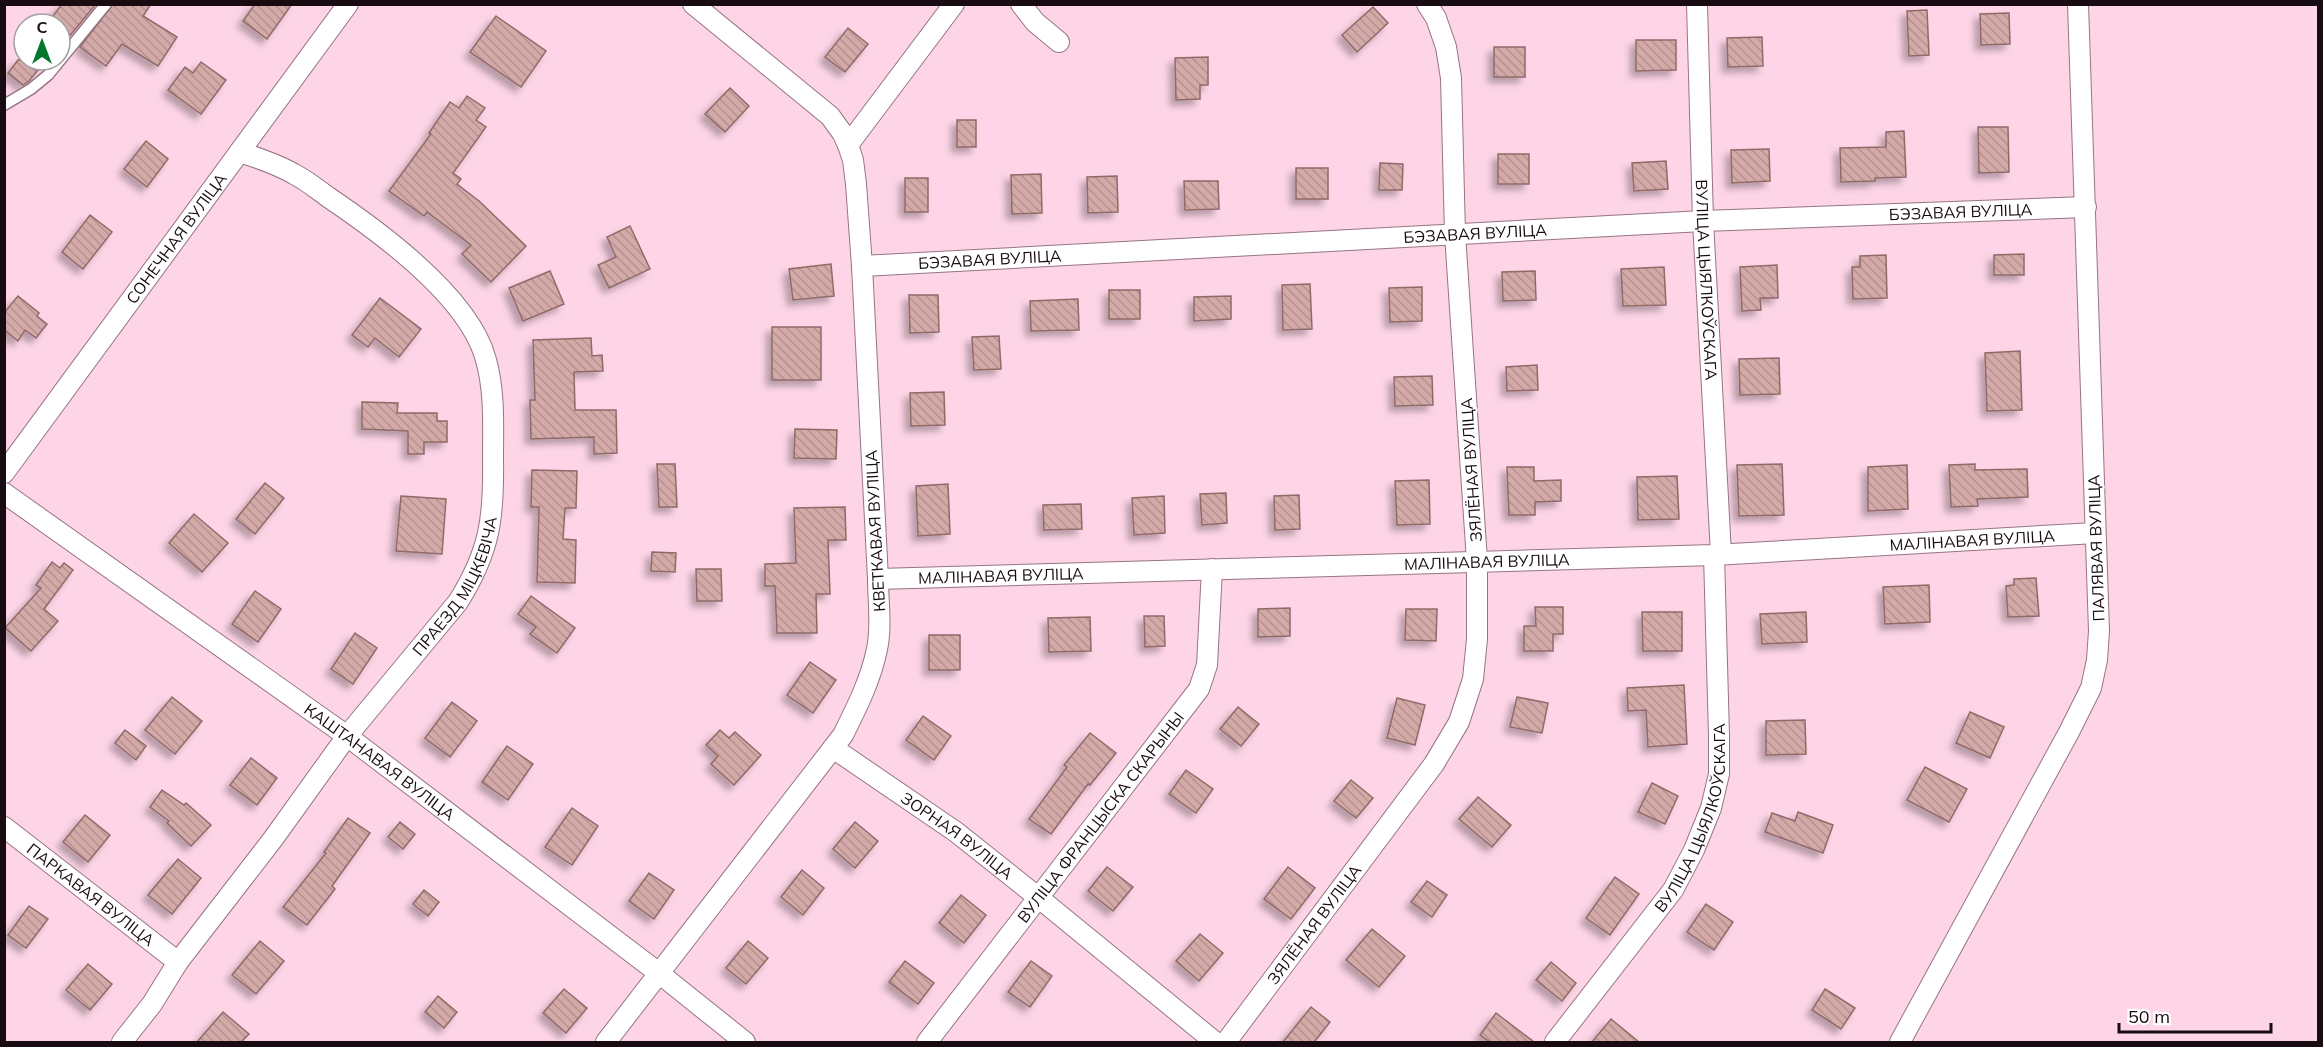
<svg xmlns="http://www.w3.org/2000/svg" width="2323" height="1047" viewBox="0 0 2323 1047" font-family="Mulish,sans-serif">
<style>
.building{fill:url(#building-back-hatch);stroke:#906a68;stroke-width:1.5;filter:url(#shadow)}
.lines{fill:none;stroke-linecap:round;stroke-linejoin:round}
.lane-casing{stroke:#977484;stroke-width:13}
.street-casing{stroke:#977484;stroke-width:22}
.lane{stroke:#fff;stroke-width:10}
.street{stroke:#fff;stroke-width:20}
.labels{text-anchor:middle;stroke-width:4.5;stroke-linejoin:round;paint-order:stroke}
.street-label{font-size:16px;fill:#180c12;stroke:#fff}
</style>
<defs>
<pattern id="building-back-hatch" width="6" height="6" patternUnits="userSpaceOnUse" patternTransform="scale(1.5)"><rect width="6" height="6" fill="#d4aaa8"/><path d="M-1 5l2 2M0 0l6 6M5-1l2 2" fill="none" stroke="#b59190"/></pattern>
<filter id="shadow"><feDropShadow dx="-5.5" dy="5.5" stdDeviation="3" flood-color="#0004"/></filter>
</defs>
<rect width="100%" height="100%" fill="#fdd5e6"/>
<g class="building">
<polygon points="62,4 96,4 68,38 60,32 60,24 47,24"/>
<polygon points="113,4 151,4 143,16 177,37 158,66 122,44 106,66 80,47"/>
<polygon points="255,4 292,4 267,39 243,21"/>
<polygon points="1373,7 1388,23 1357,52 1342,35"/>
<polygon points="1927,10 1929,55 1909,56 1907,11"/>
<polygon points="2009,13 2010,44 1981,45 1980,14"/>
<polygon points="496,16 546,51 521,87 470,52"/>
<polygon points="848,28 868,44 845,72 825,57"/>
<polygon points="1762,37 1763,66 1728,67 1727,38"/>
<polygon points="1636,40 1676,40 1676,70 1636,71"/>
<rect x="1494" y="47" width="31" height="30"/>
<polygon points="1208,57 1208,85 1200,85 1200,99 1176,100 1175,58"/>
<polygon points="18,60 46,60 29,81 23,85 8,73"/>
<polygon points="201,62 226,80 201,114 168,90 185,67 193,73"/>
<polygon points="730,88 749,106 725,132 705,114"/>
<polygon points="467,96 485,108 476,120 486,127 453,173 461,179 457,184 479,201 526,246 491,282 462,254 471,245 427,212 424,216 389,191 431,134 429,133 450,102 459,108"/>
<rect x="957" y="120" width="19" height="27"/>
<polygon points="1978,127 2008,127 2009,172 1979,173"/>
<polygon points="1904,131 1906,177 1875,178 1875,181 1841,182 1840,148 1886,147 1886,132"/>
<polygon points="146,141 168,159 147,187 124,169"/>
<polygon points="1769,149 1770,181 1732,183 1731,150"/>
<rect x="1498" y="154" width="31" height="30"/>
<polygon points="1666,161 1668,189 1634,191 1632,163"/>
<polygon points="1380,163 1403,164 1402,190 1379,190"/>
<rect x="1296" y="168" width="32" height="31"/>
<polygon points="1041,174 1042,213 1012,214 1011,175"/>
<polygon points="1117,176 1118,212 1088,213 1087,177"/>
<rect x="905" y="178" width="23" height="34"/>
<polygon points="1184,181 1218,181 1219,209 1185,210"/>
<polygon points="90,215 112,232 83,269 62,252"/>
<polygon points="630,226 650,269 609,288 598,265 616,257 607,237"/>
<polygon points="2024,254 2024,275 1994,275 1994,255"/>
<polygon points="1886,255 1887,298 1853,299 1852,267 1860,267 1860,256"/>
<polygon points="831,264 834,296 793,300 789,269"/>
<polygon points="1777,265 1778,298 1760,298 1761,310 1742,311 1740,267"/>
<polygon points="1664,267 1666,305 1623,306 1621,269"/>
<polygon points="550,271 564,304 523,321 509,288"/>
<polygon points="1535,271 1536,300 1503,301 1502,272"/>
<polygon points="1310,284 1312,329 1283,330 1282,285"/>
<polygon points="1422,287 1422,321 1390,322 1389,288"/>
<rect x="1109" y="290" width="31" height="29"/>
<polygon points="909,295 938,295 939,332 910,333"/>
<polygon points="18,296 39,313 37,316 47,324 36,338 25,330 18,341 4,330 4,313"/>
<polygon points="1231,296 1231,319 1194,321 1194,297"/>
<polygon points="380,298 421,329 399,357 375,338 368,347 352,335"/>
<polygon points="1078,299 1079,330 1031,331 1030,301"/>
<rect x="772" y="327" width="49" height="53"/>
<polygon points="999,336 1001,369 974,370 972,337"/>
<polygon points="591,338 592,356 602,355 603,371 574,372 575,410 616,410 617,453 594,454 594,437 531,439 530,400 535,400 533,340"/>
<polygon points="2020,351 2022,410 1987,411 1985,353"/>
<polygon points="1779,358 1780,394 1740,395 1739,359"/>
<polygon points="1537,365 1538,390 1507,391 1506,367"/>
<polygon points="1432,376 1433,405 1395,406 1394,377"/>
<polygon points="944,392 945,425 911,426 910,393"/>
<polygon points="362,402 398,403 397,413 437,413 437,421 447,421 447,442 424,442 424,454 408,454 408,431 362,429"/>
<polygon points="795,429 837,430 836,459 794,458"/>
<polygon points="657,464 675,464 677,507 659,507"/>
<polygon points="1782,464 1784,515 1739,516 1737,465"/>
<polygon points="1975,464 1975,470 2027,469 2028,497 1977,499 1978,506 1951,507 1949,465"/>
<polygon points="1907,465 1908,509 1868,511 1868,467"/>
<polygon points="1507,467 1534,467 1534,481 1561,480 1561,501 1535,502 1535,515 1509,515"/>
<polygon points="532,470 577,471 576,508 565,508 563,539 576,540 575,583 537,582 539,507 531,507"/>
<polygon points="1677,476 1679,519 1638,520 1637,477"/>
<polygon points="1429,480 1430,524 1397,525 1395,481"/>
<polygon points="265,483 284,498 255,534 236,519"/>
<polygon points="948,484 950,534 918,536 916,486"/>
<polygon points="1226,493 1227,523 1202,525 1200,494"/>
<polygon points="1299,495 1300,529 1275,530 1274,496"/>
<polygon points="401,496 446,499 442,554 396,551"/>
<polygon points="1164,496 1165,533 1134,535 1132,498"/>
<polygon points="1081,504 1082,529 1044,530 1043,505"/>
<polygon points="845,507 846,540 828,540 830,594 816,594 817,633 777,633 775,586 765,586 765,564 796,563 794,508"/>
<polygon points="194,514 228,543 202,572 169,543"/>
<polygon points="652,552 676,553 675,572 651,571"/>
<polygon points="52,562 60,568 64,563 73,570 44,609 58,621 31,651 5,628 41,588 36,585"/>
<polygon points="696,569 721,569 722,601 697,601"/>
<polygon points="2036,578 2039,616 2008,617 2006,586 2014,585 2014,579"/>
<polygon points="1929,585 1930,622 1885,624 1883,587"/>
<polygon points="255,591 281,609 258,642 232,624"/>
<polygon points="531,596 575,628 557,653 530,634 536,627 518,614"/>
<polygon points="1535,607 1563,607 1563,634 1553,634 1553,651 1524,651 1524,626 1536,626"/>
<polygon points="1290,608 1290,636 1258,637 1258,609"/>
<polygon points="1406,609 1437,609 1436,641 1405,640"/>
<polygon points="1642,612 1682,612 1682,651 1643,651"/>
<polygon points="1806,612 1807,642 1762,644 1760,614"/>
<polygon points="1144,616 1164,616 1165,646 1145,647"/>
<polygon points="1090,617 1091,651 1049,652 1048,618"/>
<polygon points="355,633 377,648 353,684 331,669"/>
<rect x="929" y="635" width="31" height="35"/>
<polygon points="810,662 836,680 813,713 787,695"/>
<polygon points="1684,685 1687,744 1648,747 1646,710 1628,711 1627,688"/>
<polygon points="172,697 202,721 175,754 145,730"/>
<polygon points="1517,697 1548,703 1542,733 1510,727"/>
<polygon points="1397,698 1425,705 1415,745 1387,738"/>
<polygon points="452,702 477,721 450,757 425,738"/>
<polygon points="1238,707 1259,724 1241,746 1220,729"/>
<polygon points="1970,712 2004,727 1990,758 1956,743"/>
<polygon points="923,716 951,736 934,760 906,740"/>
<polygon points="1805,720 1806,754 1766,755 1766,721"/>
<polygon points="125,730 146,746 136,760 115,743"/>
<polygon points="720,730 729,738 735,732 761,755 734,785 711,764 718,756 706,745"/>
<polygon points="1090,733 1116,753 1090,785 1088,784 1051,834 1029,819 1067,767 1064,765"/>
<polygon points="507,746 533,764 508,800 482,782"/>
<polygon points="251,758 277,778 257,805 230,785"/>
<polygon points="1925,767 1967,789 1949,822 1907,800"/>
<polygon points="1186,770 1213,789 1196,813 1169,794"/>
<polygon points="1351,780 1373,798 1356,818 1334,801"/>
<polygon points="1652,783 1678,796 1665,824 1638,812"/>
<polygon points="162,790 184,805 186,803 211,825 191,846 167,823 169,821 150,807"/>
<polygon points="1478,797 1511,825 1492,847 1459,819"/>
<polygon points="572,808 598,826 572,865 545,847"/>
<polygon points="1798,812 1833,825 1823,853 1765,832 1772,813 1795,821"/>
<polygon points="85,815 110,835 88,862 63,842"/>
<polygon points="348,818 370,833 332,886 335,889 307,925 283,907 326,853 324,852"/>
<polygon points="400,822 415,834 403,849 388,837"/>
<polygon points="855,822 878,841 855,868 833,849"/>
<polygon points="178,859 201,878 172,914 148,895"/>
<polygon points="1107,867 1133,887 1113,911 1088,891"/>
<polygon points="1288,867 1315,888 1291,919 1264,899"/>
<polygon points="802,870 824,888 803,915 781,897"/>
<polygon points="649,873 674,890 654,919 629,901"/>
<polygon points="1615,877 1639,894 1610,935 1586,918"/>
<polygon points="1427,881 1447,895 1432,917 1411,902"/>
<polygon points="424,890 439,902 428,916 413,904"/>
<polygon points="961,895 986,915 964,943 939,923"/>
<polygon points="1706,904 1733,922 1714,950 1687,932"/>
<polygon points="29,906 48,919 26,948 8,935"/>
<polygon points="1372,929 1405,956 1379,987 1346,960"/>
<polygon points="1200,934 1223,953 1199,981 1176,961"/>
<polygon points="260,941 284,961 256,994 232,975"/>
<polygon points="748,941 768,958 746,984 726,968"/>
<polygon points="905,961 934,983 918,1004 889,982"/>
<polygon points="1031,961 1052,976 1030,1007 1008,992"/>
<polygon points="1551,962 1576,983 1562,1001 1536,980"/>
<polygon points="88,964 112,984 90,1010 66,990"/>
<polygon points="564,989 587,1008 566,1033 543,1013"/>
<polygon points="1825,989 1855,1008 1841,1029 1812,1010"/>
<polygon points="438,996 457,1012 444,1028 425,1012"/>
<polygon points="1311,1007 1330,1022 1314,1042 1283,1042"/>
<polygon points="223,1012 249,1034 241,1042 197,1042"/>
<polygon points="1496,1013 1534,1042 1490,1042 1480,1035"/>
<polygon points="1611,1019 1639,1042 1592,1042"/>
</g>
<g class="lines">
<g class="lane-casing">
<polyline id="lane" points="4,105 31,89 48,75 106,4"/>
</g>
<g class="street-casing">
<g id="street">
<polyline points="1021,4 1035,22 1059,42"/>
<path id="s1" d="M1697,4L1703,221L1721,554"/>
<polyline points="848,145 954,4"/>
<path id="s2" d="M862,266L1703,221L2086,207"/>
<path id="s3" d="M4,473L348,4"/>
<path id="s4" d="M4,493L347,736L660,974L745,1042"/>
<path id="s5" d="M878,579L1714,555L2095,533"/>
<path id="s6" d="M833,748L956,832L1039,898L1215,1042"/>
<path id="s7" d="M4,827L178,962"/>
<path id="s8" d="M122,1042L152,1004L178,962L273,839L347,736L458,602C490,551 494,518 493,460C493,427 495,392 486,360C470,298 380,232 328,197C317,189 306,180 294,174C277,164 258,158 240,152"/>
<path d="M606,1042L843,735C857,707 871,679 877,649C882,626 878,602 878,579L862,266L856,184L853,160L848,145L843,134L830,116L693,4"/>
<path id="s9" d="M927,1042L1199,689L1207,665L1212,569"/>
<path id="s10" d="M1226,1042L1434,764L1459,722L1473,679L1477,639V561L1455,234L1451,78L1446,47L1436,18L1427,4"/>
<path id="s11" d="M1555,1042L1673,890L1694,850L1711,808L1719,774V736L1714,555"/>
<polyline points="1900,1042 2069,732 2091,688 2097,660 2099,631 2078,4"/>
</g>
</g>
<use href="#lane" class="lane"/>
<use href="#street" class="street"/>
</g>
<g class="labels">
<g class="street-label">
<text dy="6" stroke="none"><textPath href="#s2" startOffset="1100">БЭЗАВАЯ ВУЛІЦА</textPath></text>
<text dy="6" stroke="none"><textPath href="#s2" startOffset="614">БЭЗАВАЯ ВУЛІЦА</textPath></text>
<text dy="6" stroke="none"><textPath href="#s3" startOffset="291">СОНЕЧНАЯ ВУЛІЦА</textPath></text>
<text dy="6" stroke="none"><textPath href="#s2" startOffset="128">БЭЗАВАЯ ВУЛІЦА</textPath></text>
<text dy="6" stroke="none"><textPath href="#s1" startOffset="276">ВУЛІЦА ЦЫЯЛКОЎСКАГА</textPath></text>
<text transform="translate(1471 470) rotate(-94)" y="6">ЗЯЛЁНАЯ ВУЛІЦА</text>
<text transform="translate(875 531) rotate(-93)" y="6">КВЕТКАВАЯ ВУЛІЦА</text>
<text dy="6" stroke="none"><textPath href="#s5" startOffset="1095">МАЛІНАВАЯ ВУЛІЦА</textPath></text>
<text transform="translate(2096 548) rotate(-92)" y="6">ПАЛЯВАЯ ВУЛІЦА</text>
<text dy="6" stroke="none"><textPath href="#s5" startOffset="609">МАЛІНАВАЯ ВУЛІЦА</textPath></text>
<text dy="6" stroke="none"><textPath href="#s5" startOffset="123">МАЛІНАВАЯ ВУЛІЦА</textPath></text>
<text dy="6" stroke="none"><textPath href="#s8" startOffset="567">ПРАЕЗД МІЦКЕВІЧА</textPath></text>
<text dy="6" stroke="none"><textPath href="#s4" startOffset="462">КАШТАНАВАЯ ВУЛІЦА</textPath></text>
<text dy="6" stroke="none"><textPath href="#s11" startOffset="268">ВУЛІЦА ЦЫЯЛКОЎСКАГА</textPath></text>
<text dy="6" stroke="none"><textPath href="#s9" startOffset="284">ВУЛІЦА ФРАНЦЫСКА СКАРЫНЫ</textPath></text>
<text dy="6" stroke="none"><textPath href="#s6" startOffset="152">ЗОРНАЯ ВУЛІЦА</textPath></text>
<text dy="6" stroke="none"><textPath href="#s7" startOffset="110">ПАРКАВАЯ ВУЛІЦА</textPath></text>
<text dy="6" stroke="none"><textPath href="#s10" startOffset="147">ЗЯЛЁНАЯ ВУЛІЦА</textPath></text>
</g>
</g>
<rect width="2323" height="1047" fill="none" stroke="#180c12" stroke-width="12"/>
<g transform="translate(42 42)"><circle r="28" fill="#ffffff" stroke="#a39ea0" stroke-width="1.5"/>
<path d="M0-4.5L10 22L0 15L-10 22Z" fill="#03772c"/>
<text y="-9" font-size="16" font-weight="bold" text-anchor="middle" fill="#180c12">С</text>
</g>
<path d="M2119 1023v9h152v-9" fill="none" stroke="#180c12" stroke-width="3"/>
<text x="2128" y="1023" font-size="18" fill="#180c12" stroke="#ffffff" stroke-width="4.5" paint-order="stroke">50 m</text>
</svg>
